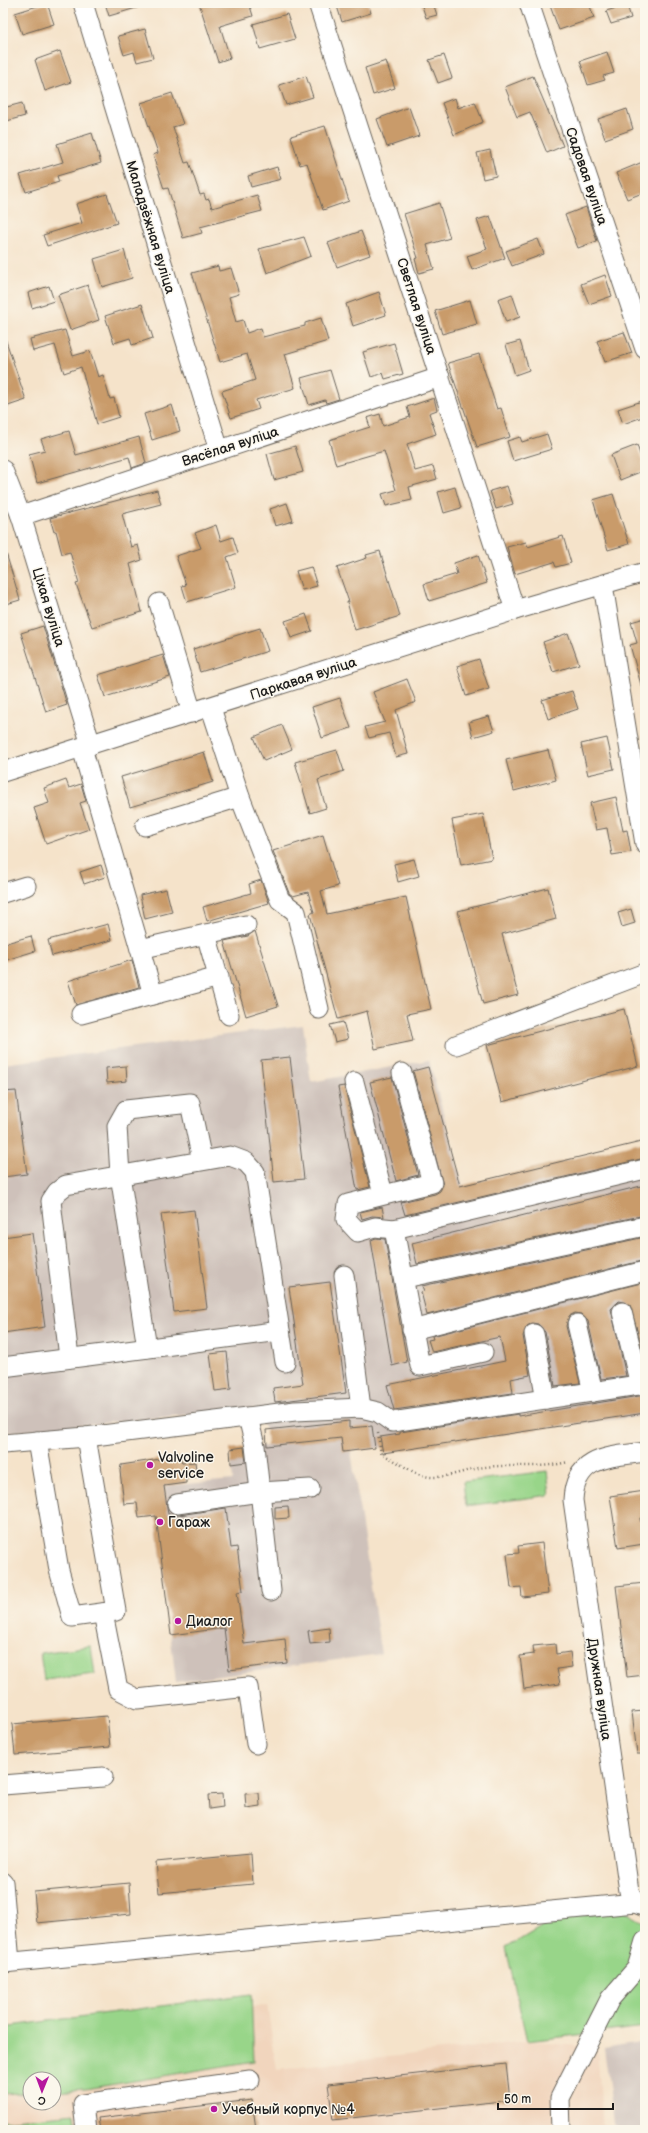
<svg xmlns="http://www.w3.org/2000/svg" width="648" height="2133" viewBox="0 0 648 2133" font-family="'Balsamiq Sans',sans-serif">
<style>
.built{fill:#f1d5bd;fill-rule:evenodd}
.industrial{fill:#cec1ba}
.green{fill:#98d589;stroke:#5a7852}
.building{fill:#c99b6a}
.lines{fill:none;stroke-linecap:round;stroke-linejoin:round}
.minor-casing{stroke:#686259;stroke-width:21}
.path{stroke:#686259;stroke-width:2.5;stroke-dasharray:1 3;stroke-linecap:butt}
.minor{stroke:#fff;stroke-width:19}
.poi-dot{fill:#b5179e;stroke:#fbf7ec;stroke-width:1.5}
.labels{text-anchor:middle;stroke-width:3;stroke-linejoin:round;paint-order:stroke}
.street-label{font-size:14px;fill:#1c1c1c;stroke:#fbf7ec}
.poi-label{font-size:14px;fill:#1c1c1c;stroke:#fbf7ec;text-anchor:start}
</style>
<rect width="100%" height="100%" fill="#fbf7ec"/>
<filter id="ink" filterUnits="userSpaceOnUse"><feTurbulence type="fractalNoise" baseFrequency=".025" numOctaves="2"/><feDisplacementMap in="SourceGraphic" scale="8" xChannelSelector="R" yChannelSelector="G"/><feConvolveMatrix kernelMatrix="1 2 1 2 8 2 1 2 1" color-interpolation-filters="sRGB"/></filter>
<filter id="wash" filterUnits="userSpaceOnUse"><feTurbulence type="fractalNoise" baseFrequency=".012" numOctaves="4" result="noise"/><feDisplacementMap in="SourceGraphic" scale="16" xChannelSelector="R" yChannelSelector="G"/><feGaussianBlur stdDeviation="0.9" result="paint"/><feColorMatrix in="noise" values="0 0 0 0 0 0 0 0 0 0 0 0 0 0 0 0 0 1.4 0 .05"/><feComposite in="paint" operator="in"/></filter>
<g filter="url(#wash)">
<rect width="100%" height="100%" fill="#f5e3ca"/>
<path class="built" d="M267,2005L277,2070L527,2041L597,2048L603,2130H3V2051ZM30,2079H54V2103H30Z"/>
<g class="industrial">
<polygon points="303,1025 311,1082 429,1060 463,1187 645,1145 645,1416 351,1451 381,1654 176,1682 156,1516 168,1514 164,1486 233,1480 230,1449 267,1446 266,1430 254,1408 3,1433 3,1064"/>
<polygon points="645,2041 645,2130 615,2130 604,2048"/>
</g>
<g class="green">
<polygon points="547,1471 550,1495 466,1506 463,1482"/>
<polygon points="91,1646 95,1674 44,1680 40,1653"/>
<polygon points="624,1911 645,1923 645,2027 527,2041 506,1948 541,1927 572,1915"/>
<polygon points="251,1994 254,2061 85,2089 54,2091 54,2079 30,2079 30,2092 3,2094 3,2027"/>
<polygon points="75,2114 77,2130 3,2130 3,2121"/>
</g>
<g id="blocks">
<g class="building">
<polygon points="47,3 54,24 22,34 15,13"/>
<polygon points="105,3 143,3 143,6 109,16"/>
<polygon points="199,3 249,3 253,16 220,26 230,58 218,62"/>
<polygon points="336,3 368,3 371,13 342,22"/>
<polygon points="421,3 433,3 437,15 426,18"/>
<polygon points="549,3 589,3 594,18 559,30"/>
<polygon points="627,5 631,18 611,24 606,11"/>
<polygon points="287,14 295,39 260,49 253,24"/>
<polygon points="145,29 153,58 137,62 134,52 124,55 118,36"/>
<polygon points="60,51 71,82 45,91 35,60"/>
<polygon points="607,52 614,73 603,76 605,80 588,85 580,61"/>
<polygon points="444,55 452,78 438,83 429,60"/>
<polygon points="386,61 395,88 373,95 365,68"/>
<polygon points="306,76 313,97 286,105 279,85"/>
<polygon points="533,76 563,146 547,153 530,112 517,117 505,87"/>
<polygon points="172,93 183,124 173,127 185,163 189,162 200,195 204,194 206,200 209,199 212,208 257,195 262,211 200,227 202,233 183,238 168,188 164,189 153,155 158,153 141,103"/>
<polygon points="455,98 458,108 475,102 483,122 454,135 442,103"/>
<polygon points="22,103 25,116 3,122 3,108"/>
<polygon points="409,107 419,136 387,147 377,119"/>
<polygon points="627,109 633,129 605,139 598,119"/>
<polygon points="325,126 349,201 323,210 307,163 300,165 291,136"/>
<polygon points="92,133 101,163 57,176 59,182 26,192 20,175 63,162 57,144"/>
<polygon points="490,150 496,176 483,179 477,153"/>
<polygon points="645,161 645,192 627,199 616,173"/>
<polygon points="277,167 281,179 251,187 248,176"/>
<polygon points="107,194 117,223 47,246 43,235 82,223 76,204"/>
<polygon points="439,203 450,238 427,245 434,269 419,273 415,259 418,258 404,214"/>
<polygon points="586,207 597,241 578,248 565,215"/>
<polygon points="490,216 505,258 472,270 467,256 487,249 477,220"/>
<polygon points="361,231 370,255 337,267 328,243"/>
<polygon points="304,237 311,256 267,273 259,249"/>
<polygon points="538,239 544,254 512,266 506,251"/>
<polygon points="124,250 132,278 102,287 94,259"/>
<polygon points="218,266 219,271 231,268 239,294 229,297 236,322 243,320 247,333 261,328 263,337 305,326 305,323 321,318 328,341 285,354 295,388 256,400 259,409 231,418 222,391 255,380 247,354 220,362 192,273"/>
<polygon points="605,275 612,296 589,304 581,284"/>
<polygon points="88,285 99,320 70,330 58,295"/>
<polygon points="49,286 54,301 32,308 28,293"/>
<polygon points="379,292 386,315 353,326 346,304"/>
<polygon points="512,294 520,317 506,322 498,299"/>
<polygon points="470,300 477,324 442,334 435,311"/>
<polygon points="142,304 153,338 132,345 130,338 114,343 105,316"/>
<polygon points="65,330 73,356 90,351 98,377 103,375 110,399 114,398 119,417 97,424 81,367 64,373 55,345 33,351 30,339"/>
<polygon points="624,332 632,353 605,362 597,341"/>
<polygon points="3,338 5,338 26,400 5,407 3,401"/>
<polygon points="520,341 529,370 515,375 506,345"/>
<polygon points="394,343 403,374 385,379 383,373 371,377 363,352"/>
<polygon points="479,354 497,409 501,408 510,437 477,447 448,363"/>
<polygon points="330,370 339,399 326,403 325,400 309,405 301,378"/>
<polygon points="434,398 437,410 429,413 436,434 407,444 415,471 433,466 437,479 409,487 412,500 386,506 382,494 396,490 384,451 336,465 329,440 370,427 367,418 380,414 383,426 410,417 407,407"/>
<polygon points="645,400 645,416 623,424 618,409"/>
<polygon points="172,405 180,431 152,440 144,414"/>
<polygon points="69,431 76,455 139,437 146,463 132,468 129,457 37,483 29,454 45,450 41,439"/>
<polygon points="547,434 552,449 513,461 507,441 520,437 522,442"/>
<polygon points="637,445 645,470 620,480 611,455"/>
<polygon points="295,446 303,472 274,480 267,454"/>
<polygon points="507,486 513,504 496,509 490,491"/>
<polygon points="455,487 461,508 444,513 438,492"/>
<polygon points="157,490 161,504 122,514 131,547 138,545 142,560 130,564 142,612 92,627 76,584 79,583 70,552 62,554 56,531 54,532 50,518"/>
<polygon points="613,494 629,544 608,550 593,500"/>
<polygon points="287,503 293,521 275,526 270,509"/>
<polygon points="216,525 221,541 233,537 238,553 227,557 236,587 187,602 182,586 186,585 176,556 201,548 195,533"/>
<polygon points="563,536 571,563 556,567 554,562 515,574 507,547 526,542 528,547"/>
<polygon points="380,551 400,616 355,630 347,602 349,602 337,568 367,558 366,555"/>
<polygon points="3,553 6,553 20,600 3,605"/>
<polygon points="478,555 487,583 429,601 424,584 457,574 454,563"/>
<polygon points="311,567 317,586 302,590 296,571"/>
<polygon points="306,614 312,631 291,638 285,621"/>
<polygon points="645,618 645,685 641,685 630,645 637,643 631,622"/>
<polygon points="43,626 67,705 46,712 21,633"/>
<polygon points="260,628 268,651 200,672 193,649"/>
<polygon points="568,633 579,664 553,672 543,642"/>
<polygon points="163,655 170,677 105,697 98,675"/>
<polygon points="479,659 489,689 466,696 457,666"/>
<polygon points="407,679 416,702 396,710 408,754 396,757 389,733 369,738 365,727 385,722 373,692"/>
<polygon points="572,691 578,709 548,719 542,700"/>
<polygon points="340,698 351,728 322,738 312,707"/>
<polygon points="489,716 494,731 473,737 469,722"/>
<polygon points="282,725 292,749 264,761 254,737"/>
<polygon points="607,738 614,769 588,775 581,744"/>
<polygon points="337,750 344,771 318,780 326,808 310,813 295,762"/>
<polygon points="548,750 556,780 514,791 506,760"/>
<polygon points="204,752 213,782 130,807 121,777"/>
<polygon points="66,780 69,788 81,784 86,801 80,803 89,829 46,844 34,808 49,803 44,788"/>
<polygon points="616,797 623,831 627,830 631,852 612,855 607,828 596,830 590,803"/>
<polygon points="483,814 492,859 461,865 452,820"/>
<polygon points="323,835 338,886 321,891 327,914 406,897 431,1009 407,1014 413,1041 375,1049 367,1011 338,1019 310,914 314,912 308,892 293,896 289,893 273,851"/>
<polygon points="414,859 419,876 398,882 394,864"/>
<polygon points="101,865 105,877 84,884 80,872"/>
<polygon points="261,880 269,903 207,921 203,907 251,893 249,884"/>
<polygon points="548,888 556,919 502,934 518,995 483,1004 458,911"/>
<polygon points="166,889 172,912 145,919 140,895"/>
<polygon points="631,909 635,923 622,927 618,913"/>
<polygon points="108,924 112,940 52,956 48,940"/>
<polygon points="255,931 278,1006 246,1016 224,941 248,936"/>
<polygon points="31,936 35,951 3,961 3,944"/>
<polygon points="132,960 139,987 76,1005 68,981"/>
<polygon points="624,1009 638,1066 502,1102 487,1045"/>
<polygon points="343,1022 348,1039 335,1042 330,1025"/>
<polygon points="290,1057 304,1179 274,1182 261,1060"/>
<polygon points="126,1066 127,1081 107,1083 106,1068"/>
<polygon points="428,1067 460,1186 645,1141 645,1158 405,1215 401,1202 435,1194 440,1191 443,1185 413,1071"/>
<polygon points="392,1077 418,1175 396,1181 370,1082"/>
<polygon points="344,1086 370,1187 357,1190 338,1087"/>
<polygon points="16,1091 27,1174 3,1177 3,1092"/>
<polygon points="645,1185 645,1215 417,1264 412,1243"/>
<polygon points="382,1207 384,1217 372,1216 362,1219 360,1212"/>
<polygon points="194,1210 207,1308 174,1312 161,1214"/>
<polygon points="32,1233 45,1327 3,1333 3,1237"/>
<polygon points="645,1237 645,1260 427,1315 421,1292 424,1291 422,1286"/>
<polygon points="376,1238 385,1239 407,1362 392,1366 371,1240"/>
<polygon points="330,1282 346,1393 275,1402 273,1388 303,1384 289,1287"/>
<polygon points="645,1282 645,1359 630,1305 625,1302 619,1301 611,1309 626,1376 601,1379 588,1321 581,1314 575,1313 569,1316 566,1326 580,1383 555,1386 545,1332 538,1324 532,1323 527,1326 523,1336 530,1375 511,1379 513,1393 394,1410 387,1385 505,1361 500,1337 432,1352 428,1340 433,1339 432,1336"/>
<polygon points="227,1352 231,1389 215,1391 210,1354"/>
<polygon points="645,1395 645,1413 383,1453 380,1437 400,1434 400,1432 518,1414 518,1416"/>
<polygon points="349,1421 349,1428 372,1426 375,1448 343,1452 341,1438 267,1446 266,1430"/>
<polygon points="244,1447 246,1462 231,1464 230,1449"/>
<polygon points="180,1456 182,1463 195,1462 197,1477 186,1479 186,1483 164,1486 168,1514 179,1515 226,1508 231,1548 237,1547 243,1591 237,1592 244,1644 285,1639 287,1663 229,1670 224,1628 171,1635 156,1516 139,1518 137,1503 124,1504 120,1471 121,1465"/>
<polygon points="645,1491 645,1517 640,1518 644,1544 618,1548 610,1496"/>
<polygon points="288,1506 289,1518 275,1519 275,1507"/>
<polygon points="542,1543 548,1594 522,1597 521,1587 511,1588 507,1554 519,1553 518,1546"/>
<polygon points="645,1583 645,1675 627,1677 616,1586"/>
<polygon points="329,1628 330,1642 310,1644 308,1631"/>
<polygon points="555,1644 556,1654 570,1652 572,1667 557,1669 560,1684 524,1689 520,1656 534,1654 533,1646"/>
<polygon points="645,1711 645,1754 637,1754 632,1712"/>
<polygon points="107,1716 110,1747 15,1755 12,1724"/>
<polygon points="259,1793 260,1806 246,1808 245,1794"/>
<polygon points="222,1794 223,1807 209,1809 208,1795"/>
<polygon points="251,1853 253,1884 159,1893 156,1862"/>
<polygon points="129,1883 131,1914 37,1923 34,1892"/>
<polygon points="506,2064 510,2100 333,2120 328,2084"/>
<polygon points="252,2100 256,2129 100,2130 98,2118"/>
</g>
</g>
</g>
<g filter="url(#ink)">
<use href="#blocks" fill-opacity="0" stroke="#686259" stroke-width="1"/>
<g class="lines">
<g class="minor-casing">
<g id="minor">
<polyline points="83,3 219,450"/>
<polyline points="318,3 515,610"/>
<polyline points="529,3 645,349"/>
<polyline points="3,470 21,516 91,745"/>
<polyline points="21,516 440,377"/>
<polyline points="603,585 645,844"/>
<polyline points="159,603 192,713"/>
<polyline points="211,708 240,797 280,900 296,912 319,1009"/>
<polyline points="82,748 140,949 246,925"/>
<polyline points="3,772 515,610 645,572"/>
<polyline points="145,826 240,797"/>
<polyline points="3,893 26,886"/>
<polyline points="206,934 229,1015"/>
<polyline points="140,949 153,995"/>
<polyline points="81,1014 219,977"/>
<polyline points="456,1045 645,973"/>
<polyline points="354,1082 383,1194"/>
<polyline points="394,1229 375,1227 358,1232 346,1219 348,1204 432,1183 402,1073"/>
<polyline points="344,1275 361,1408"/>
<polyline points="405,1278 645,1226"/>
<polyline points="622,1312 640,1385"/>
<polyline points="577,1324 593,1392"/>
<polyline points="412,1330 645,1271"/>
<polyline points="534,1334 546,1399"/>
<polyline points="147,1348 120,1175 117,1126 126,1110 190,1103 202,1160"/>
<polyline points="483,1352 420,1366 394,1229 645,1169"/>
<polyline points="69,1358 51,1201 57,1192 66,1185 230,1156 246,1162 255,1172 285,1362"/>
<polyline points="3,1367 280,1331"/>
<polyline points="248,1417 255,1446 271,1591"/>
<polyline points="37,1441 59,1570 72,1617 116,1611 86,1437"/>
<polyline points="3,1444 86,1437 295,1411 361,1408 378,1412 392,1422 645,1384"/>
<polyline points="177,1504 260,1492 310,1489"/>
<polyline points="103,1613 118,1689 137,1699 248,1687 256,1744"/>
<polyline points="3,1785 103,1777"/>
<polyline points="3,1882 10,1962"/>
<path d="M635,1903L629,1891L573,1500C575,1456 610,1457 645,1452"/>
<polyline points="3,1963 635,1903 645,1907"/>
<polyline points="86,2130 83,2104 250,2080"/>
<polyline points="561,2130 560,2098 610,1999 637,1968 645,1941"/>
</g>
</g>
<path class="path" d="M378,1433L381,1454C398,1460 413,1476 431,1477C449,1478 468,1469 485,1467C513,1464 541,1469 568,1462"/>
<use href="#minor" class="minor"/>
</g>
</g>
<g class="poi-dot">
<circle cx="150" cy="1465" r="4"/>
<circle cx="160" cy="1522" r="4"/>
<circle cx="178" cy="1621" r="4"/>
<circle cx="214" cy="2109" r="4"/>
</g>
<g class="labels">
<g class="street-label">
<text transform="translate(587 176) rotate(71)" y="5">Садовая вуліца</text>
<text transform="translate(151 227) rotate(73)" y="5">Маладзёжная вуліца</text>
<text transform="translate(417 306) rotate(72)" y="5">Светлая вуліца</text>
<text transform="translate(230 446) rotate(-18)" y="5">Вясёлая вуліца</text>
<text transform="translate(49 607) rotate(73)" y="5">Ціхая вуліца</text>
<text transform="translate(303 678) rotate(-18)" y="5">Паркавая вуліца</text>
<text transform="translate(600 1689) rotate(82)" y="5">Дружная вуліца</text>
</g>
<g class="poi-label">
<text x="158" y="1462">Valvoline<tspan x="158" dy="16">service</tspan></text>
<text x="168" y="1527">Гараж</text>
<text x="186" y="1626">Диалог</text>
<text x="222" y="2114">Учебный корпус №4</text>
</g>
</g>
<rect width="648" height="2133" fill="none" stroke="#fbf7ec" stroke-width="16"/>
<g transform="translate(42 2091) rotate(181)"><circle r="19" fill="#fbf7ec" stroke="#a29f99"/>
<path d="M0-3L7 15L0 10L-7 15Z" fill="#b5179e"/>
<text y="-6" font-size="11" font-weight="bold" text-anchor="middle" fill="#1c1c1c">С</text>
</g>
<path d="M498 2103v6h115v-6" fill="none" stroke="#1c1c1c" stroke-width="2"/>
<text x="504" y="2103" font-size="12" fill="#1c1c1c" stroke="#fbf7ec" stroke-width="3" paint-order="stroke">50 m</text>
</svg>
